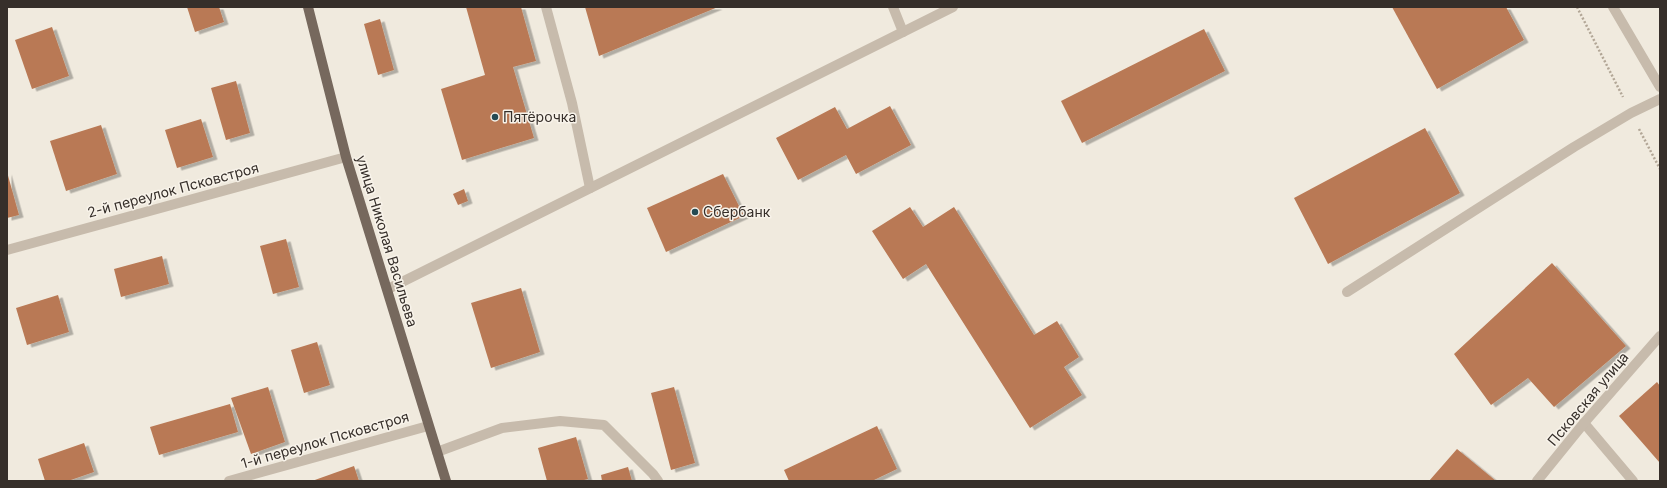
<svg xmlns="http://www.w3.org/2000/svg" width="1667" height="488" viewBox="0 0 1667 488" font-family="Inter,sans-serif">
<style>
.building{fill:#b97954;filter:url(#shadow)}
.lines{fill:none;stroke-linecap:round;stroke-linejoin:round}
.path{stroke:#b2a696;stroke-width:2.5;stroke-dasharray:2 2;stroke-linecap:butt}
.service{stroke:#c7bbac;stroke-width:10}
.minor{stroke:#c7bbac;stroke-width:10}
.primary{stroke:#76685d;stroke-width:10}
.poi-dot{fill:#244a53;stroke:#f8f3ea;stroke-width:1.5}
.labels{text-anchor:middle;stroke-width:3;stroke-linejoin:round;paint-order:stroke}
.poi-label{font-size:14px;fill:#362f2a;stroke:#f8f3ea;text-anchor:start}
.street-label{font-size:14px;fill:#362f2a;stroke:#f8f3ea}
</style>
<defs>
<filter id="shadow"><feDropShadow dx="4.5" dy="2.5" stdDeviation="0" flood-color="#0004"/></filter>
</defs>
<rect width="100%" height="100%" fill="#f0eade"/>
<g class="building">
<polygon points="187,7 219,7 224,22 195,32"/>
<polygon points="466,7 521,7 536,61 513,67 534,138 462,160 441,89 485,75"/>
<polygon points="585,7 718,7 599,56"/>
<polygon points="1392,7 1506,7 1524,40 1437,89"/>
<polygon points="380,19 394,70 378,75 364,24"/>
<polygon points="52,27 69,76 32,89 15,40"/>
<polygon points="1204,29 1225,71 1082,143 1061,101"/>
<polygon points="236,81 250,133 226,140 211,88"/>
<polygon points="890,106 911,145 856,174 846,155 798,180 776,138 835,107 847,129"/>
<polygon points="201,119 213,157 177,168 165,130"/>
<polygon points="101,125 117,174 66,191 50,141"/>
<polygon points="1425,128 1460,193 1328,264 1294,198"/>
<polygon points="7,172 19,215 7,218"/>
<polygon points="723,174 744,216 666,252 647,208"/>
<polygon points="464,189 468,201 458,205 453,194"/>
<polygon points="910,207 923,227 954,207 1034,335 1057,321 1079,357 1064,367 1082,395 1030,428 926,264 903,279 872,231"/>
<polygon points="286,239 299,287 273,294 260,246"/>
<polygon points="162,256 169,284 121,297 114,269"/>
<polygon points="1552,263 1626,346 1554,407 1528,378 1491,405 1454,354"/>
<polygon points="521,288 540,352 491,368 471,303"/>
<polygon points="58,295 69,332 27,345 16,308"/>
<polygon points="317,342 330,385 304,393 291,350"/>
<polygon points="1657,382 1660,386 1660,463 1619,416"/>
<polygon points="268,387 285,442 251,454 231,398"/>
<polygon points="674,387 695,463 671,470 651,393"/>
<polygon points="230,404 238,432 159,455 150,427"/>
<polygon points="877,426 897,469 872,481 789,481 784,470"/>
<polygon points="576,437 588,479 580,481 547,481 538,448"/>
<polygon points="84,443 94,472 68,481 45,481 38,459"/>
<polygon points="1457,449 1496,481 1429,481"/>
<polygon points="354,466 359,481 312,481"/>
<polygon points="628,467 632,481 602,481 601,475"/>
</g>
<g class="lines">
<g class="path">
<polyline points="1577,7 1623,97"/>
<polyline points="1639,129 1660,169"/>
</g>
<g class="service">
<polyline points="546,7 572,103 590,188"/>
<polyline points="893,7 903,32"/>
<polyline points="1347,292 1574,147 1631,113 1660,99"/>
<polyline points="1584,423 1633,481"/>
</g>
<g class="minor">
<polyline points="1613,7 1660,87"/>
<polyline points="7,250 346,157"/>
<polyline points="388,289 953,7"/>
<polyline points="437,452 502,428 560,421 604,425 653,474 658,481"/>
<polyline points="229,481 428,426"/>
<polyline points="1537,481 1584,423 1660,336"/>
</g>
<polyline class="primary" points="308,7 346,157 446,481"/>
</g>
<g class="poi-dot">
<circle cx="495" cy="117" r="4"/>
<circle cx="695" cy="212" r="4"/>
</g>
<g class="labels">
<g class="poi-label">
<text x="503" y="122">Пятёрочка</text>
<text x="703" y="217">Сбербанк</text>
</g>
<g class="street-label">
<text transform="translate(173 190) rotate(-15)" y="5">2-й переулок Псковстроя</text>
<text transform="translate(387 241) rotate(73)" y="5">улица Николая Васильева</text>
<text transform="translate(1588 399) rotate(-50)" y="5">Псковская улица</text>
<text transform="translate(325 440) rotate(-16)" y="5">1-й переулок Псковстроя</text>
</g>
</g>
<rect width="1667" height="488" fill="none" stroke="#362f2a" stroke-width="16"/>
</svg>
